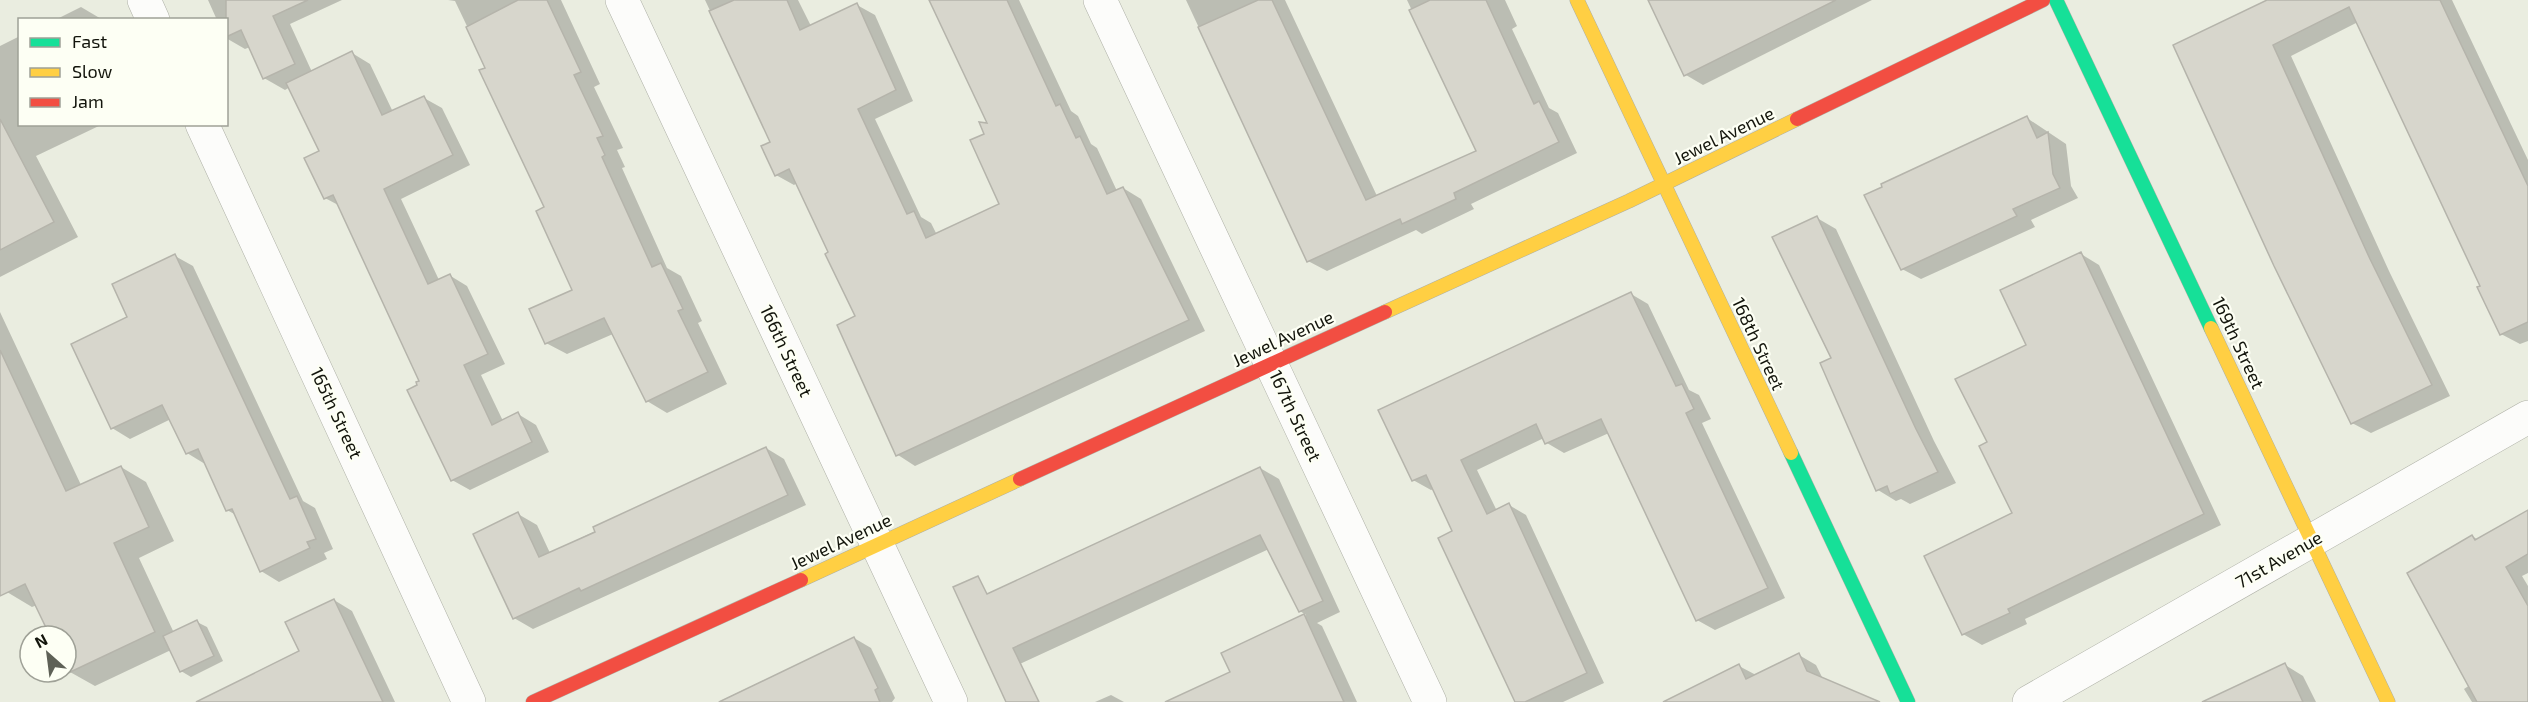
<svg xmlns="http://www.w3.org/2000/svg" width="2528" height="702" viewBox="0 0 2528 702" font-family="'Exo 2',sans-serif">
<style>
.shadow{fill:#0003}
.building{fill:#d7d6cc;stroke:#b5b4ab;stroke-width:1.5}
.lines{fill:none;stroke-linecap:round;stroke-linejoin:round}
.street-casing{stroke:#aeb0a6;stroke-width:34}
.fast-casing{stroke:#aeb0a6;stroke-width:15}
.slow-casing{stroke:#aeb0a6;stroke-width:15}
.jam-casing{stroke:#aeb0a6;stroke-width:15}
.street{stroke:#fcfcfa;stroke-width:33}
.fast{stroke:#16e098;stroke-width:14}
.slow{stroke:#ffcf43;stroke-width:14}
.jam{stroke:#f24e42;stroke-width:14}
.labels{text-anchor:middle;stroke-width:4.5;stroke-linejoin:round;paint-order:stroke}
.street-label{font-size:18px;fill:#13150c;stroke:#fdfff4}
</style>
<rect width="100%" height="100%" fill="#eaede0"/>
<g class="shadow">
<polygon points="208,0 342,0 290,24 312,72 352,53 370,64 393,112 424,98 442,108 470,165 401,199 439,280 449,275 467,286 505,364 481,375 503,421 518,414 536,425 549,452 470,490 452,480 419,386 421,381 340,206 325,198 321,152 290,87 285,90 264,78 250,47 245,49 226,38 226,20 217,20"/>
<polygon points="448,0 561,0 600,84 594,87 623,148 617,150 625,167 622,168 667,268 681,276 702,321 698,323 727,384 667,413 647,401 613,334 567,354 546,343 574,290 546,208 487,68 455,1"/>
<polygon points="705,0 798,0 811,26 857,5 875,15 913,101 875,119 921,217 931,223 937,235 1001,205 986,134 990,124 931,0 1019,0 1071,111 1078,116 1091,144 1097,148 1117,191 1123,188 1141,199 1205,331 915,466 898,455 839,326 857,317 830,253 797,183 794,185 776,175 772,142"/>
<polygon points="1186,0 1285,0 1377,196 1478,151 1407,0 1505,0 1517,26 1512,29 1549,108 1558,113 1577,153 1471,204 1474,209 1422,234 1416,230 1327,271 1308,261"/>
<polygon points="1665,0 1872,0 1703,85 1686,75"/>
<polygon points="2281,0 2452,0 2528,160 2528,341 2520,344 2501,334 2482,287 2358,22 2291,56 2389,271 2450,396 2371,433 2352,423 2175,46"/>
<polygon points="81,7 103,20 55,20"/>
<polygon points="20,36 20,124 103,124 36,156 78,237 0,277 0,46"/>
<polygon points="2027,118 2066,144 2071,186 2078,198 2031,220 2035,227 1921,279 1902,269"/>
<polygon points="1817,218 1836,229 1934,441 1956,483 1910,504 1901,499 1896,501 1878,490 1833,359"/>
<polygon points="2081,254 2099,265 2221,525 2025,619 2027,624 1982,645 1963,634 2014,514 1989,443 2028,345"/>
<polygon points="175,256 193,266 303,501 315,508 333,549 324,553 327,559 279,582 261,571 236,515 227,510 205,464 187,453 171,419 130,439 112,428 129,317"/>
<polygon points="1631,294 1648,304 1689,390 1699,395 1711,419 1702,423 1785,598 1715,630 1697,620 1609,433 1564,453 1547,443 1544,438 1477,470 1497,511 1509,505 1526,515 1604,683 1563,702 1517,702 1454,531 1434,489 1431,490 1413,480"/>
<polygon points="0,312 81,485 121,467 146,482 174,541 139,558 174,633 197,622 207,627 223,661 191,677 181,671 171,650 95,686 70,672 66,664 66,636 52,636 37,605 32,607 7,592 0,578"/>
<polygon points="766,448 784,459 806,505 533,629 514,618 518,514 537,525 550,553"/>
<polygon points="1260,468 1279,479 1340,612 1317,623 1322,626 1357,702 1169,702 1232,672 1223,653 1306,615 1300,611 1269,549 1007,670 988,659"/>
<polygon points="2528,512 2528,573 2522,576 2528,586 2528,702 2472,702 2464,689 2470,685 2472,536 2478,540"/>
<polygon points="334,600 352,611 395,702 213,702 301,651"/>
<polygon points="854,638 871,648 895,698 892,702 718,702"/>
<polygon points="1799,655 1816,665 1823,679 1845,702 1684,702 1739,666 1756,675"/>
<polygon points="2285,665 2303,676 2316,702 2215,702"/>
<polygon points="1111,695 1124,702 1095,702"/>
</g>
<g class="building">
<polygon points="226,0 308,0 273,16 295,64 263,79 241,30 226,37"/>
<polygon points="518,0 547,0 581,72 574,75 603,136 597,138 605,155 602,157 652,267 661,263 683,309 678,311 708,372 646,402 604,318 545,344 529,309 572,290 536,211 544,207 479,70 485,68 466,27"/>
<polygon points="734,0 787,0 800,30 857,3 896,90 858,109 907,214 914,211 926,238 999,204 970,140 984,134 979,122 987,123 929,0 1007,0 1056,106 1060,104 1076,138 1080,136 1107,194 1123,187 1189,320 896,456 837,325 855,316 825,254 828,252 789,169 775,176 761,146 770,142 709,11"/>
<polygon points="1258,0 1272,0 1366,200 1476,151 1409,10 1430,0 1486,0 1534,104 1539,101 1559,142 1454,193 1456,199 1402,224 1400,219 1307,262 1198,27"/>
<polygon points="1648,0 1836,0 1684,76"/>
<polygon points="2267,0 2440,0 2528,186 2528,322 2500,335 2477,287 2480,286 2349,7 2273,45 2370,259 2432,385 2351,424 2274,266 2173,45"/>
<polygon points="352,51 382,115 424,96 453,155 384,189 428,284 450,274 488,354 464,365 492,425 518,412 532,442 451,481 407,390 417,385 416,382 419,381 333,195 324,199 304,158 319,151 286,83"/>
<polygon points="2027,116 2037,138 2048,132 2053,174 2060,188 2013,209 2017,216 1901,270 1864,195 1882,187 1881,184"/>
<polygon points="0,119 54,222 0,250"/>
<polygon points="1817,216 1916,429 1938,472 1890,494 1887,486 1876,491 1820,363 1831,358 1772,237"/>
<polygon points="2081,252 2204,514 2008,609 2010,613 1962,635 1924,556 2012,513 1979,446 1987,442 1955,379 2026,345 2000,290"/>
<polygon points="175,254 290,499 297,496 316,539 307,542 310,548 260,572 232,509 226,511 198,449 186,454 162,405 111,429 71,344 127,317 112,284"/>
<polygon points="1631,292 1676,386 1682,384 1694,409 1686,413 1768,588 1696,621 1601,419 1545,444 1536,424 1461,460 1487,514 1509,503 1587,673 1525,702 1515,702 1438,538 1452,531 1426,475 1412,481 1378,410"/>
<polygon points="0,350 66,491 121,466 149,527 114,543 155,632 66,674 66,636 50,636 25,584 0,596"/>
<polygon points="766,447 788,495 581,591 579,588 513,619 473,534 518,512 539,557 595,532 593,527"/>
<polygon points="1260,467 1323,601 1299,612 1260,535 1013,648 1039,702 1006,702 953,587 978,576 987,594"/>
<polygon points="2528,510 2528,554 2506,567 2528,606 2528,702 2477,702 2407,573 2472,535 2475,540"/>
<polygon points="334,599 383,702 196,702 299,651 285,622"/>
<polygon points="1304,614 1344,702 1165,702 1230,672 1221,653"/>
<polygon points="197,620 214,656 180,672 163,636"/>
<polygon points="854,637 878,688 875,690 880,702 719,702"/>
<polygon points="1799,653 1807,671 1880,702 1663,702 1739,664 1746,679"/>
<polygon points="2285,663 2303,702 2202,702"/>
</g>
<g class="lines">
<g class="street-casing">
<g id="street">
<polyline points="144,0 153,20"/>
<polyline points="622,0 951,702"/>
<polyline points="1100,0 1430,702"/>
<polyline points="202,124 469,702"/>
<polyline points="2029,702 2528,417"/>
</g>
</g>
<g class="fast-casing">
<g id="fast">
<polyline points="2056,0 2211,328"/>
<polyline points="1791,453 1908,702"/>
</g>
</g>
<g class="slow-casing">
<g id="slow">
<polyline points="1577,0 1791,453"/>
<polyline points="1385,312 1629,201 1797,119"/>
<polyline points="2211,328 2388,702"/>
<polyline points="801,580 1020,479"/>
</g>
</g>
<g class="jam-casing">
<g id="jam">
<polyline points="1797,119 2043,0"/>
<polyline points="1020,479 1385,312"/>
<polyline points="533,702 801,580"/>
</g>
</g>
<use href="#street" class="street"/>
<use href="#fast" class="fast"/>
<use href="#slow" class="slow"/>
<use href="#jam" class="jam"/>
</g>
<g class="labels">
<g class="street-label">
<text transform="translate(1724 136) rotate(-26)" y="6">Jewel Avenue</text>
<text transform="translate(1283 339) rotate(-25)" y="6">Jewel Avenue</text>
<text transform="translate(2238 343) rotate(65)" y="6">169th Street</text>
<text transform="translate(1758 344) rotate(65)" y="6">168th Street</text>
<text transform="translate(786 351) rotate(65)" y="6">166th Street</text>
<text transform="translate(336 413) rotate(65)" y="6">165th Street</text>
<text transform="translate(1295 416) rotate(65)" y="6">167th Street</text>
<text transform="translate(841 542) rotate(-25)" y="6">Jewel Avenue</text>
<text transform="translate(2279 560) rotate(-30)" y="6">71st Avenue</text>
</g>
</g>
<rect x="18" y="18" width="210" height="108" fill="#fdfff4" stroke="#9fa197" stroke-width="1.5"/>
<rect x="30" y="38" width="30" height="9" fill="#16e098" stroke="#9fa197" stroke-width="1.5"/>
<text x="72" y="48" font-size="18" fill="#13150c">Fast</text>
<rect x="30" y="68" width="30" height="9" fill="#ffcf43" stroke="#9fa197" stroke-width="1.5"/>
<text x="72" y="78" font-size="18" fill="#13150c">Slow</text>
<rect x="30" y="98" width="30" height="9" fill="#f24e42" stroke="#9fa197" stroke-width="1.5"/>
<text x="72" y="108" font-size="18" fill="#13150c">Jam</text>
<g transform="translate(48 654) rotate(332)"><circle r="28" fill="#fdfff4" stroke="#9fa197" stroke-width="1.5"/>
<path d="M0-4.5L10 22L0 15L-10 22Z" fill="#5e6156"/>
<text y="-9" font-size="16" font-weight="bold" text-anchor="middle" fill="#13150c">N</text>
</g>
</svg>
